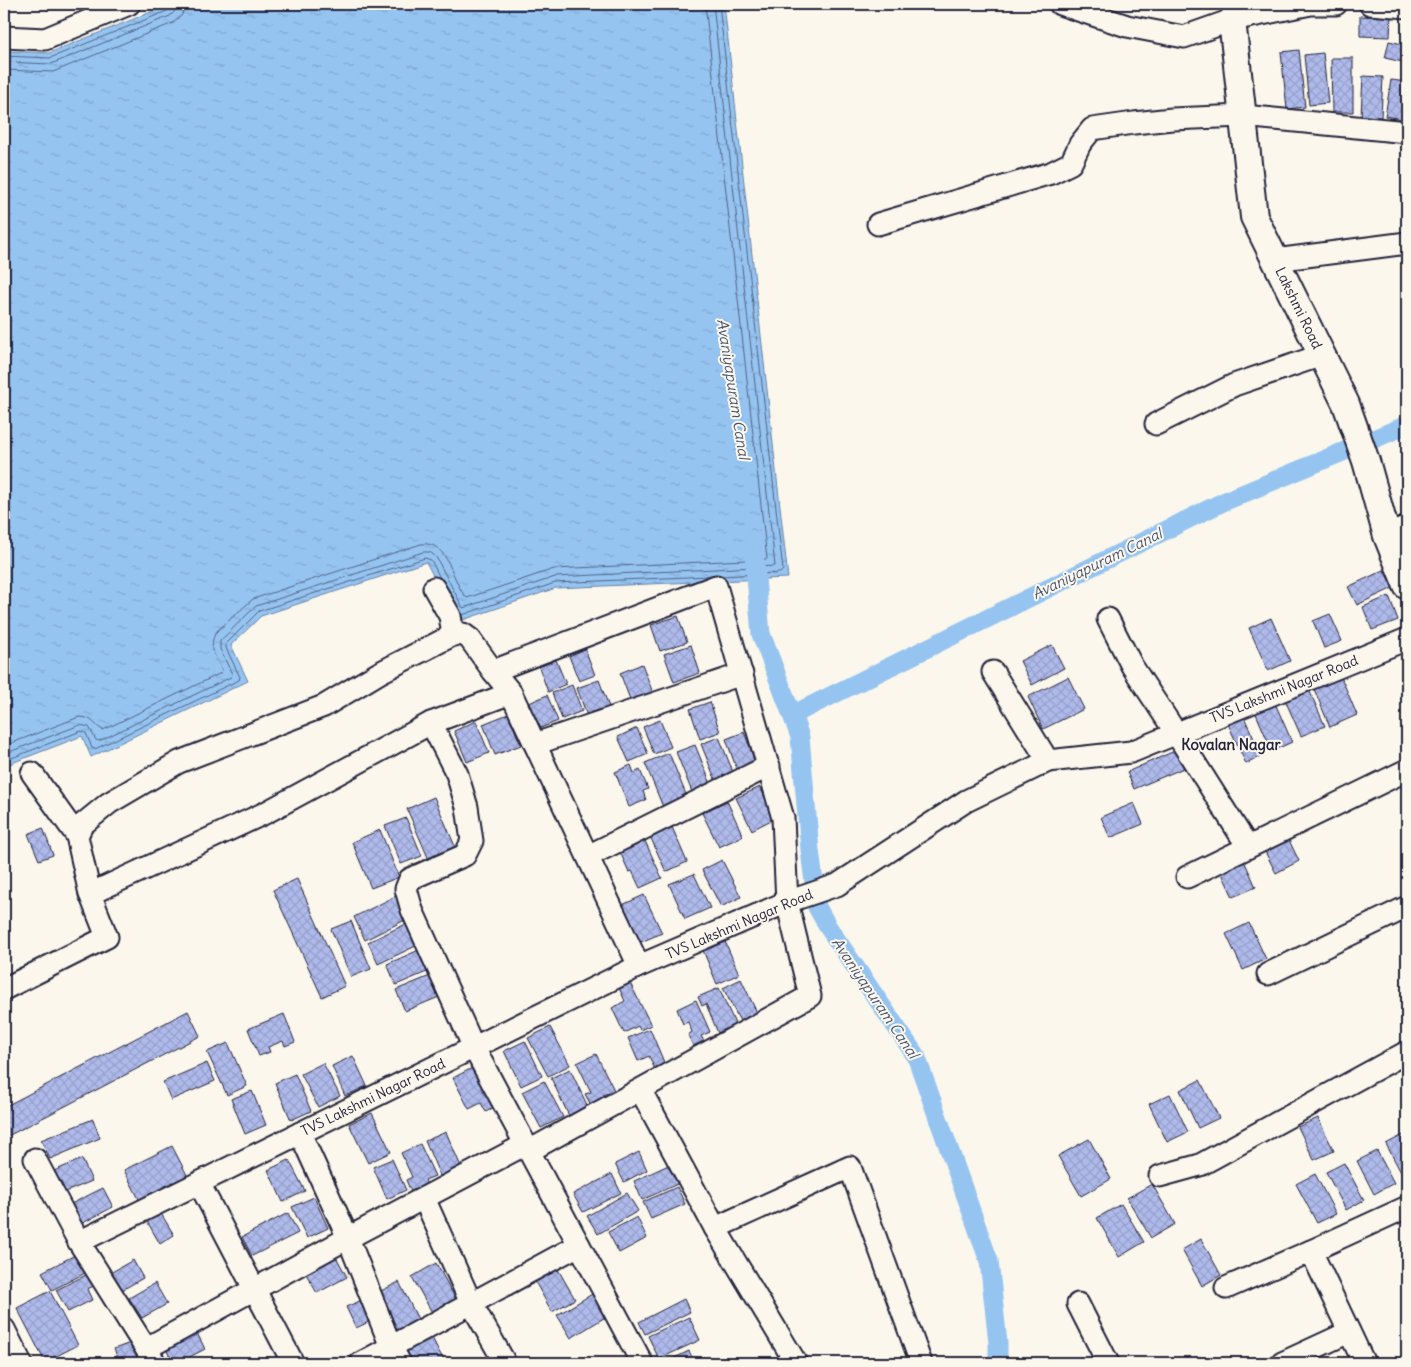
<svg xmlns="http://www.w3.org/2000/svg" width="1411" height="1367" viewBox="0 0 1411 1367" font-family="Delius,sans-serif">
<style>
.water{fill:url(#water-ripples);stroke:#6883a8}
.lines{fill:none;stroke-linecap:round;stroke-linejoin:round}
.shore{stroke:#506384;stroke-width:1}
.canal{stroke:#96c4f1;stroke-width:19}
.building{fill:url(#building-cross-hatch);stroke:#22223b}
.minor-casing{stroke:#22223b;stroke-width:25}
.tertiary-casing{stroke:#22223b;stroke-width:30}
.minor{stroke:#fbf7ec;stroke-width:21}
.tertiary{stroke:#fbf7ec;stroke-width:26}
.labels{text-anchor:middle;stroke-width:4;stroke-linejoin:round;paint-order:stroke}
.street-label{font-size:14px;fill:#22223b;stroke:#fbf7ec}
.water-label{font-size:15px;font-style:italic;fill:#455372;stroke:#fbf7ec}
.neighbourhood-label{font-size:15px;font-weight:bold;fill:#22223b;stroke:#fbf7ec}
</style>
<defs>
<pattern id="water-ripples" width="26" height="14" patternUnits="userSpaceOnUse" patternTransform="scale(1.25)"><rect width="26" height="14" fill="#96c4f1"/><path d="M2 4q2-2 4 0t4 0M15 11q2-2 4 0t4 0" fill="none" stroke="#81a8d0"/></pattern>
<pattern id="building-cross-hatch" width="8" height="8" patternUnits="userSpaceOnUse" patternTransform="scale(1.25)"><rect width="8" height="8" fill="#afbaeb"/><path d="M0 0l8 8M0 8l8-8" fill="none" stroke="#96a0ca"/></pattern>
</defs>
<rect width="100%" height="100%" fill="#fbf7ec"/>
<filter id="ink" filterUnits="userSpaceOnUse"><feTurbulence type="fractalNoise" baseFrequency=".02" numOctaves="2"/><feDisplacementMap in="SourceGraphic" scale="10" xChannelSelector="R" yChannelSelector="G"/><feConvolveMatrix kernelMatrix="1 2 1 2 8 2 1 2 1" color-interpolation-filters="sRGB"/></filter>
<g filter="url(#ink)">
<polygon class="water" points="171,4 724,4 788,578 556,588 457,622 426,562 261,616 231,645 248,681 91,757 82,736 4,766 4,51 49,53"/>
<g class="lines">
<g class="shore">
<polyline points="719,4 783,570 780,573 721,576"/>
<polyline points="4,56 50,58 167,11 170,8 171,4"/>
<polyline points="4,62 51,64 170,16 175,11 177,4"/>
<polyline points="4,70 53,72 173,23 182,15 184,4"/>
<polyline points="462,615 555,583 709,576"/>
<path d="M4,746L79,717C94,717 93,725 103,730L221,673L222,670C215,657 207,645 217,631L253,599L421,544C450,540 451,583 467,598L554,569L767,559L705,4"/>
<polyline points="4,754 80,725 89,727 96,740 99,741 231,677 232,674 220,649 220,641 256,606 423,552 430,552 436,557 463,608 555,577 775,566 713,4"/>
<polyline points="4,761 81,731 86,733 92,748 95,749 239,680 240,677 226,648 226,644 259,611 425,558 431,560 440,578"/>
</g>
<g class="canal">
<polyline points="754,555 761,634 792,715"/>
<polyline points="998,1363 998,1343 989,1261 916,1056 828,927 817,907 810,850 800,737 792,715 1223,502 1407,425"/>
</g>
</g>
<g class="building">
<polygon points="1360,16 1391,17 1390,37 1360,36"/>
<polygon points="1389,41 1407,45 1407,63 1385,58"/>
<polygon points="1299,50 1305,107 1287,109 1281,52"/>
<polygon points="1323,53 1328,103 1309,105 1304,55"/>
<polygon points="1331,58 1353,58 1353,112 1332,112"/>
<polygon points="1363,76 1383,77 1381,117 1361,116"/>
<polygon points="1391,80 1407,82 1407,120 1385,116"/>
<polygon points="1384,570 1393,588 1357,605 1348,587"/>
<polygon points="1389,596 1398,620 1372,630 1363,607"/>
<polygon points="1330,614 1342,641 1324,648 1313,621"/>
<polygon points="678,616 687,642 660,651 651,625"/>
<polygon points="1271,618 1290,661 1268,671 1249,628"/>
<polygon points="691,645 700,673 674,682 664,654"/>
<polygon points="1052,645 1064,668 1032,685 1020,661"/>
<polygon points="585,649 595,675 579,681 569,656"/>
<polygon points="556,660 566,684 548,692 539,667"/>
<polygon points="642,664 653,693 631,702 620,673"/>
<polygon points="1068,677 1084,709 1043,729 1028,697"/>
<polygon points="1341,677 1357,715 1330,727 1314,689"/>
<polygon points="599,680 609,707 587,716 577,688"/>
<polygon points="1306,683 1325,726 1301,736 1282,693"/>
<polygon points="572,685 582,711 562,719 552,693"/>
<polygon points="547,695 558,721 538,729 527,704"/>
<polygon points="1274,701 1292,742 1272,751 1254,709"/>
<polygon points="710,702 720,732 700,739 690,709"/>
<polygon points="508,714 521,745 495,755 483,724"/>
<polygon points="1244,717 1262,756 1246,764 1228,724"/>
<polygon points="660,720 671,747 654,754 643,727"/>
<polygon points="476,721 489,753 467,762 454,731"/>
<polygon points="637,728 648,754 629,762 618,737"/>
<polygon points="744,732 756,763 737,770 726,739"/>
<polygon points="719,737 735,777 717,784 701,744"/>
<polygon points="695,745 711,784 692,792 676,752"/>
<polygon points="1179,749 1186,767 1134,789 1127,772"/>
<polygon points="669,753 687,797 663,807 645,763"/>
<polygon points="631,765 634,773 640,770 648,789 643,791 646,800 629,807 615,772"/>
<polygon points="760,787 775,818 752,830 736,798"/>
<polygon points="434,797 457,851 430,862 407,809"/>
<polygon points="727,801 743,836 719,847 702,813"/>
<polygon points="1134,803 1143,824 1110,838 1101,817"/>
<polygon points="406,818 422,856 401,864 385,826"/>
<polygon points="672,827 687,862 666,872 650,836"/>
<polygon points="43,828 53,855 39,860 28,834"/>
<polygon points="380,830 399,877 371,888 352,842"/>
<polygon points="1285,832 1299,861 1276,873 1261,844"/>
<polygon points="645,841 662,878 640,888 632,871 629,872 620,852"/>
<polygon points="1241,854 1256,887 1233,897 1218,865"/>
<polygon points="722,860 741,897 721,907 702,870"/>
<polygon points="694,874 710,908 685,919 669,884"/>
<polygon points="297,879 345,986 322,997 273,890"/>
<polygon points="644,895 662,933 636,944 618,907"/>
<polygon points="396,896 407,919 365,940 354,917"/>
<polygon points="351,921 371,969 351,977 331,929"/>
<polygon points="408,923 418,945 378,964 368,942"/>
<polygon points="1249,923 1266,959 1243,970 1226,934"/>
<polygon points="724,939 739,974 717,984 702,948"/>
<polygon points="419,950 429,971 396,985 387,964"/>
<polygon points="430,976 439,997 405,1011 396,990"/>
<polygon points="741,979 759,1017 742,1025 723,988"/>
<polygon points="630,983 651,1025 640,1030 638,1026 624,1033 612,1008 625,1001 619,988"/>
<polygon points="719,988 736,1026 718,1033 706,1004 702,1006 698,997"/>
<polygon points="696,1000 710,1032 701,1036 704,1041 693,1046 688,1035 692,1032 688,1022 683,1024 677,1009"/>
<polygon points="188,1011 200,1036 4,1138 4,1107"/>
<polygon points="284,1014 295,1042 285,1046 283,1041 268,1047 270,1052 259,1056 248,1029"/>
<polygon points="550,1027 570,1065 548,1076 528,1038"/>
<polygon points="650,1029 666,1067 656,1072 649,1056 638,1061 628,1038"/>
<polygon points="525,1041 542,1076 521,1086 504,1051"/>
<polygon points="228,1043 247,1086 227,1095 207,1052"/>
<polygon points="596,1054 614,1090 603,1095 606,1100 592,1107 585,1094 591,1092 577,1063"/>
<polygon points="353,1056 367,1086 345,1096 332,1066"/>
<polygon points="207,1063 215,1081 171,1100 163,1082"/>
<polygon points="323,1063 340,1096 318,1107 301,1074"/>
<polygon points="476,1066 496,1106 486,1112 481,1103 469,1109 453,1078"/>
<polygon points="570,1069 588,1107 569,1116 551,1078"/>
<polygon points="295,1074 311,1111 291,1120 275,1083"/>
<polygon points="1200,1080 1219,1118 1198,1128 1180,1090"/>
<polygon points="544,1081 563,1117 541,1128 522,1092"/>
<polygon points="252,1091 266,1125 245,1134 231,1099"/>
<polygon points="1170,1094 1188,1132 1167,1142 1149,1104"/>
<polygon points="372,1113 391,1152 368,1163 349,1124"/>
<polygon points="1318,1118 1334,1151 1314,1160 1298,1127"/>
<polygon points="93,1119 100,1138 50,1159 41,1140"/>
<polygon points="446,1132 462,1169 441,1178 425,1141"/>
<polygon points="1405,1134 1407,1138 1407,1179 1405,1180 1386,1144"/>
<polygon points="1089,1139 1111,1179 1081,1196 1058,1156"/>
<polygon points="420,1144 435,1176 425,1180 427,1185 411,1192 406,1180 412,1177 401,1153"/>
<polygon points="172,1146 188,1177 140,1201 124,1170"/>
<polygon points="1377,1151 1394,1183 1374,1194 1357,1161"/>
<polygon points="639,1152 647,1170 624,1182 615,1164"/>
<polygon points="82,1159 92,1181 63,1193 54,1171"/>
<polygon points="392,1159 406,1190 387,1199 373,1167"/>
<polygon points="289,1160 305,1191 283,1202 268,1170"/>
<polygon points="675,1162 684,1181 642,1200 634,1181"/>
<polygon points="1344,1163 1364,1200 1346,1210 1326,1172"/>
<polygon points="612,1174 621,1193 583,1212 573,1194"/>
<polygon points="1315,1174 1336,1214 1317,1223 1296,1184"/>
<polygon points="1152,1184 1175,1224 1151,1238 1127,1198"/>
<polygon points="677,1187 685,1204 651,1219 643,1202"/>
<polygon points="103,1188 113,1207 79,1225 69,1205"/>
<polygon points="627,1193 638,1211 598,1234 587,1216"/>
<polygon points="314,1197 328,1228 307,1238 292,1207"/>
<polygon points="1121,1204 1144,1242 1119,1257 1097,1218"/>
<polygon points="157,1207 174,1235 160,1244 144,1216"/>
<polygon points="288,1213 298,1233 252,1256 242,1237"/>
<polygon points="637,1217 647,1238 619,1253 608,1232"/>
<polygon points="1201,1239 1221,1275 1202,1286 1182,1250"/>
<polygon points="79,1253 89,1271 52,1290 42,1272"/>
<polygon points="335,1255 347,1277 317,1293 305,1272"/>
<polygon points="133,1260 143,1278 122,1290 112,1272"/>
<polygon points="436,1263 458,1303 434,1316 412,1277"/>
<polygon points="556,1266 575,1299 552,1312 533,1278"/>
<polygon points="90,1273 96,1285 87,1289 92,1300 68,1312 56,1290"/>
<polygon points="399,1282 420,1323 397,1334 377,1293"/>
<polygon points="155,1283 167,1304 142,1318 129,1298"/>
<polygon points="599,1290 612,1313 571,1338 557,1315"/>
<polygon points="50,1291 78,1345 45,1362 17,1308"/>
<polygon points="684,1299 690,1312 645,1334 639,1322"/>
<polygon points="362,1300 373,1320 356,1328 346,1307"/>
<polygon points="689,1317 700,1340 659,1359 648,1336"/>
<polygon points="194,1327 205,1349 178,1363 173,1363 163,1343"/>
<polygon points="430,1334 445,1363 411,1363 402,1348"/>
<polygon points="133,1342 140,1360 131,1363 120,1363 114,1349"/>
<polygon points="689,1351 695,1363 664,1363"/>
</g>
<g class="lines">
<g class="minor-casing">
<g id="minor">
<polyline points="1060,4 1127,26 1184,37 1232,20 1311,4 1336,4"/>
<polyline points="1370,4 1407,7"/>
<polyline points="4,37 45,39 129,4"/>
<polyline points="878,224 1051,173 1071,163 1080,144 1092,129 1134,123 1172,119 1243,116 1407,132"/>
<polyline points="1275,260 1407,243"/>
<polyline points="1156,424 1234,385 1322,355"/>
<polyline points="1387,536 1407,527"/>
<polyline points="434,588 450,616 453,635"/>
<polyline points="1108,619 1132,666 1176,733 1248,847"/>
<polyline points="993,672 1048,761"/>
<polyline points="511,693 493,671 716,586 783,818 787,902 810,996 529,1151"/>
<polyline points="431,723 457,774 467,807 472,841 465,855 410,879 406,889 412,910 474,1048 642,1363"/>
<polyline points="535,744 742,674"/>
<polyline points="32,773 77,836"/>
<polyline points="588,856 769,766"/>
<polyline points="1187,877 1407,770"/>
<polyline points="90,894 77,836 82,825 109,803 179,762 324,706 379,673 453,635 463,634 470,639 493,671"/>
<polyline points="1268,974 1407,907"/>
<polyline points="4,989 107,937 90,894 265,813 431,723 511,693 639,966"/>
<polyline points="641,1091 715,1228 796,1363"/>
<polyline points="300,1133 348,1238 391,1347 400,1363"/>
<polyline points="35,1159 79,1242 155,1363"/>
<polyline points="1160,1176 1200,1165 1407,1052"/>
<polyline points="199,1183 293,1363"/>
<polyline points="424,1198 471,1303 505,1363"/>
<polyline points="715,1228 850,1167 921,1363"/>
<polyline points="79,1242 639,966 787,902 837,885 966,801 1048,761 1131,752 1407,639"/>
<polyline points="1226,1288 1311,1251"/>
<polyline points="1078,1304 1108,1363"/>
<polyline points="4,1329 21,1363"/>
<polyline points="147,1348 348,1238 526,1144"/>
<polyline points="361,1363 579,1245"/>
<polyline points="1282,1363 1349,1332"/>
<polyline points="1364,1363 1311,1251 1407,1207"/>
</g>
</g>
<g class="tertiary-casing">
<polyline id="tertiary" points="1232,20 1254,217 1346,404 1366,461 1387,536 1407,586"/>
</g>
<use href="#minor" class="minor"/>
<use href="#tertiary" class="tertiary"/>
</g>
</g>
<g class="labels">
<g class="street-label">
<text transform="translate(1299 308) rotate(64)" y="5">Lakshmi Road</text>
<text transform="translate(1284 689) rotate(-22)" y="5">TVS Lakshmi Nagar Road</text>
<text transform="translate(739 924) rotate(-23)" y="5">TVS Lakshmi Nagar Road</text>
<text transform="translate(373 1097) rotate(-26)" y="5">TVS Lakshmi Nagar Road</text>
</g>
<g class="water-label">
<text transform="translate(733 389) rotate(81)" y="5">Avaniyapuram Canal</text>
<text transform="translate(1097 564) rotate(-26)" y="5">Avaniyapuram Canal</text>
<text transform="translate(875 998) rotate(56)" y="5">Avaniyapuram Canal</text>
</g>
<g class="neighbourhood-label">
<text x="1231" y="750">Kovalan Nagar</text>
</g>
</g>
<rect width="1411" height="1367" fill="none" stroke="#fbf7ec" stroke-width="20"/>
<rect x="10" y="10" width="1391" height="1347" fill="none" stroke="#22223b" stroke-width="2" filter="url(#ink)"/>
</svg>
